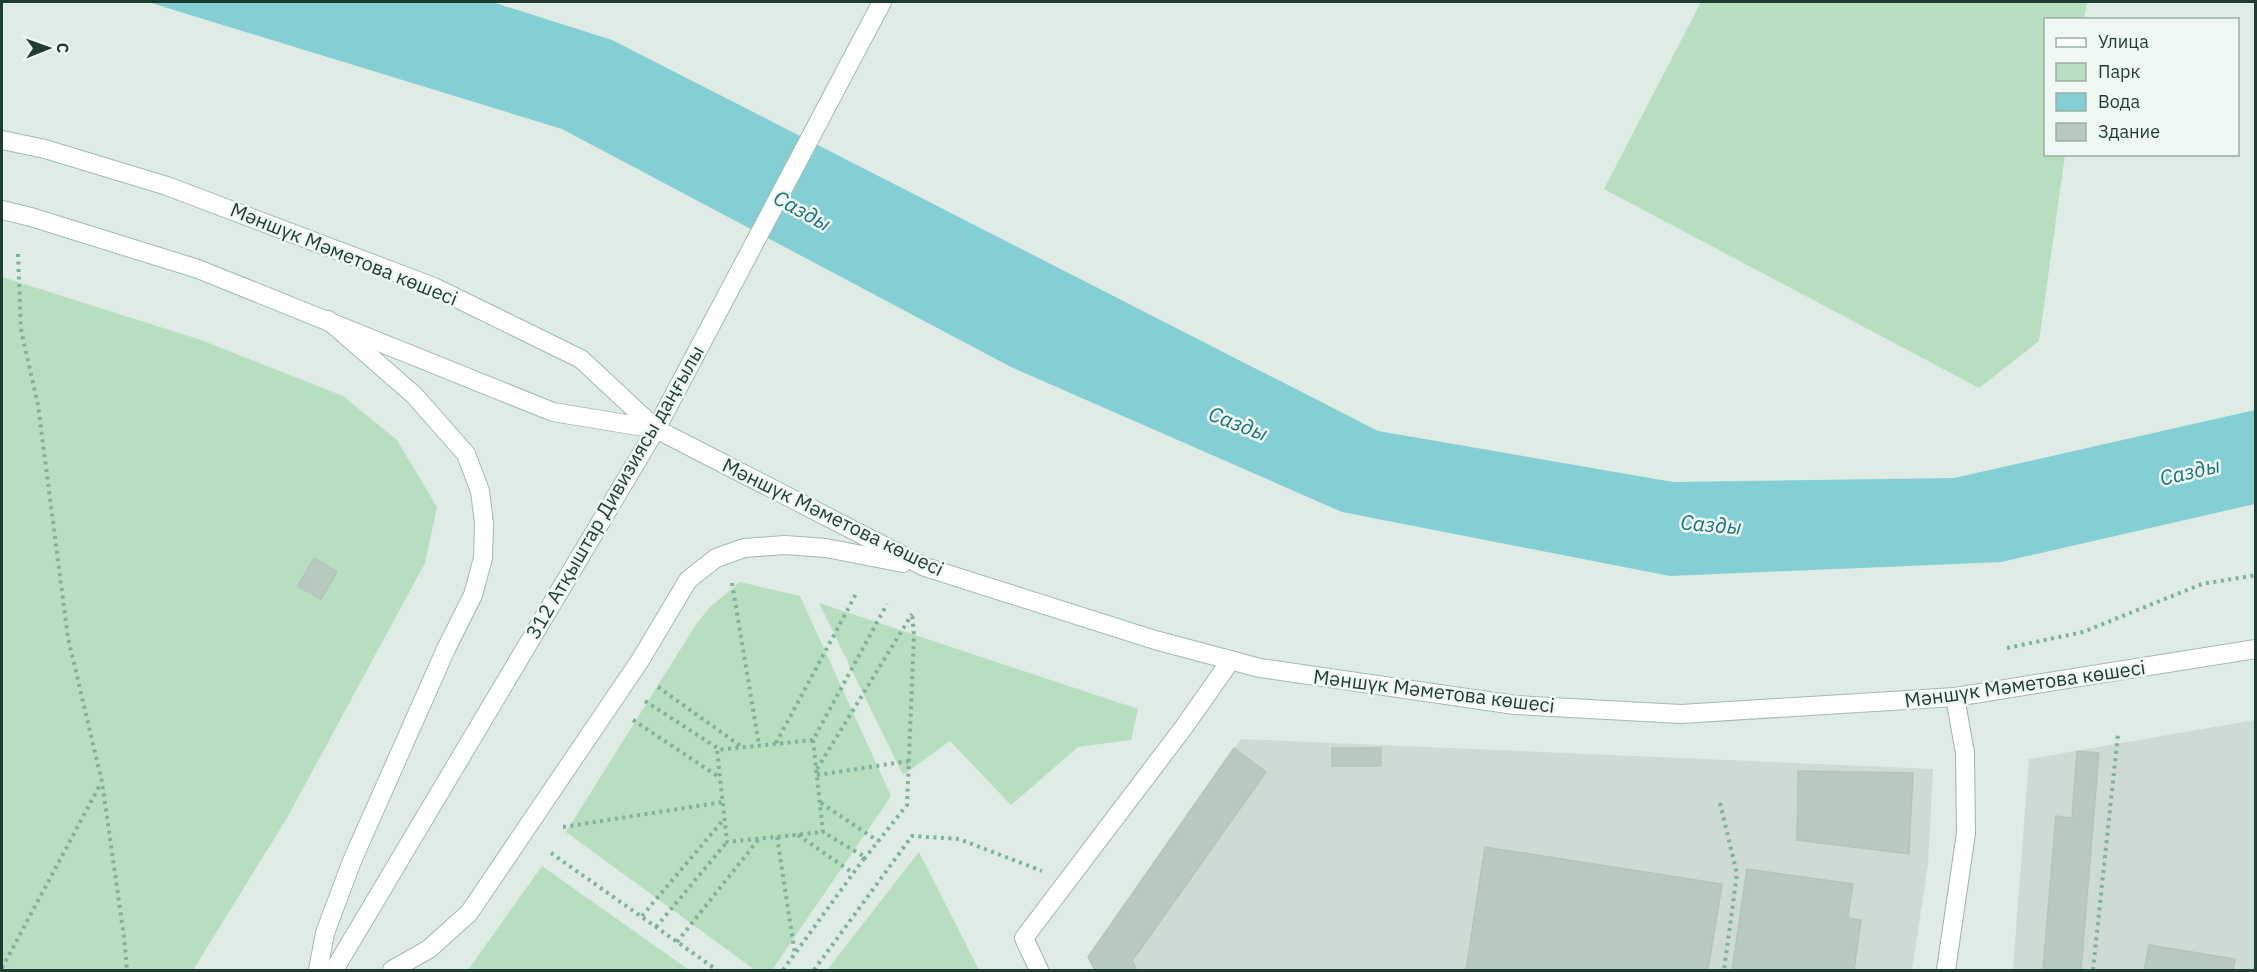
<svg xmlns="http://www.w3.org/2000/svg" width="2257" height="972" viewBox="0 0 2257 972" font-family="'IBM Plex Sans',sans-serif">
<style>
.built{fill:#cedbd4}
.green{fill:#b7debe}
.water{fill:#84cfd4}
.building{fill:#b8c9c0;stroke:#b2c5bb;stroke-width:1.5}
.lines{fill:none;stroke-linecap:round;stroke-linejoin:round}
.service-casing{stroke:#a2b3ac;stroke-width:20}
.tertiary-casing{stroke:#a2b3ac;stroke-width:20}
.secondary-casing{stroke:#a0bbaf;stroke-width:20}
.path{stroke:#7eb19c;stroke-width:4;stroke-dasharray:3 4.5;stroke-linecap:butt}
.service{stroke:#fff;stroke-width:18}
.tertiary{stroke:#fff;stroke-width:18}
.secondary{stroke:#fff;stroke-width:18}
.labels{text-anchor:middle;stroke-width:5;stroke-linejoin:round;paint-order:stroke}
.street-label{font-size:20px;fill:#1f3c32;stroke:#f0f8f3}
.water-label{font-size:21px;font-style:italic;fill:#17747b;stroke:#f0f8f3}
</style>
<rect width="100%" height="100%" fill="#dfebe5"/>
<g class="built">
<polygon points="2255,720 2255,970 2013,970 2029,759"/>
<polygon points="1241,739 1933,769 1928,864 1912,970 1095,970 1088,957"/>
</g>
<g class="green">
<polygon points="1701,2 2087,2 2084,19 2046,20 2046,154 2065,155 2039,341 1979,388 1604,189"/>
<polygon points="2,277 201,340 343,396 397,440 437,507 425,563 287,818 193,970 2,970"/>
<polygon points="740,582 800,596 891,796 772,970 755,970 566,832 697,623 710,607"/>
<polygon points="819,603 1138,709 1131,740 1078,747 1011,805 950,741 903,775"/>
<polygon points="919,852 979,970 827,970"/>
<polygon points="542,866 689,970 468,970"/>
</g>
<polygon class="water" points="148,2 492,2 612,40 1378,431 1673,482 1954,478 2255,410 2255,504 2001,562 1670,576 1342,512 1011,367 562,129"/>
<g class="building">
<polygon points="314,558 337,572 321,599 298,586"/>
<polygon points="1234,748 1266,772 1132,961 1137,970 1095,970 1088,957"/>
<rect x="1332" y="748" width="49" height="18"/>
<polygon points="2077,751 2099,753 2081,970 2043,970 2056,816 2072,818"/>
<polygon points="1798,771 1913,773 1909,854 1797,840"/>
<polygon points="1485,847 1722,884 1708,970 1466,970"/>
<polygon points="1747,869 1853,884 1848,918 1861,920 1854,970 1732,970"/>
<polygon points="2149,945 2235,959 2233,970 2144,970"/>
</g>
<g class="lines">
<g class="service-casing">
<polyline id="service" points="1039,970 1024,938 1184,727 1231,660"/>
</g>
<g class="tertiary-casing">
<polyline id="tertiary" points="1946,970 1966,833 1965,753 1955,697"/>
</g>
<g class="secondary-casing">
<g id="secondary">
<polyline points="2,140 45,149 167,186 434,287 581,359 656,429 925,567 1155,640 1260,668 1515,705 1681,714 1955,697 2256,649"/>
<polyline points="2,210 31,217 198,269 553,412 656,429"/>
<polyline points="318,970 325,933 352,861 446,649 473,595 483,558 484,523 480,491 466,454 414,395 328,320"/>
<polyline points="334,970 656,429 882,2"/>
<polyline points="392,970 429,949 469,913 641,659 688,580 716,558 744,548 785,545 826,548 903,563"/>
</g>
</g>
<g class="path">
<polyline points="18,254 21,330 38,405 68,638 102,782 124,937 127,970"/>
<polyline points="732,583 759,745"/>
<polyline points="2007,648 2083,632 2202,584 2256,575"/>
<polyline points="658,687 742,747"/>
<polyline points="645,701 719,749"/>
<polyline points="633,720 719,777"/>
<polyline points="813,740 717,750 727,842 823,832 813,740 887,604"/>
<polyline points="776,743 856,594"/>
<polyline points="817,769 912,614"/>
<polyline points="817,775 909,761"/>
<polyline points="821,803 878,841"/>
<polyline points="1720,803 1737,874 1724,970"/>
<polyline points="563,827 723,802"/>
<polyline points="798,835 853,873"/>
<polyline points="777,837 795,954"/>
<polyline points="551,853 717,970"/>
<polyline points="864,859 907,805 914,635 912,613"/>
<polyline points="642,916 724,819"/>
<polyline points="656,927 727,842"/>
<polyline points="677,942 758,840"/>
<polyline points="2,968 101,783"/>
<polyline points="783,970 865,857 823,832"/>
<polyline points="814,970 912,836 959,839 1042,871"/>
<polyline points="2093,970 2118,734"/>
</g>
<use href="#service" class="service"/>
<use href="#tertiary" class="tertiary"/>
<use href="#secondary" class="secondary"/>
</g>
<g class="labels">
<g class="street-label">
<text transform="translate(344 254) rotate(22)" y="7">Мәншүк Мәметова көшесі</text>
<text transform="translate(615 492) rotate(-60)" y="7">312 Атқыштар Дивизиясы даңғылы</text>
<text transform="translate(833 517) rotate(26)" y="7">Мәншүк Мәметова көшесі</text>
<text transform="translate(2025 684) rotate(-8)" y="7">Мәншүк Мәметова көшесі</text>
<text transform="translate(1434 691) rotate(7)" y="7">Мәншүк Мәметова көшесі</text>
</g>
<g class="water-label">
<text transform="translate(802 211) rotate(29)" y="7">Сазды</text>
<text transform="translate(1238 424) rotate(21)" y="7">Сазды</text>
<text transform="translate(2190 472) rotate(-13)" y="7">Сазды</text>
<text transform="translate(1711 525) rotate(5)" y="7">Сазды</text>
</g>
</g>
<rect width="2257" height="972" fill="none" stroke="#1f3c32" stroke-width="6"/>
<rect x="2044" y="18" width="195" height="138" fill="#f0f8f3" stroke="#9cada6" stroke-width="1.5"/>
<rect x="2056" y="38" width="30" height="9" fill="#ffffff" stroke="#9cada6" stroke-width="1.5"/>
<text x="2098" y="48" font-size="18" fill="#1f3c32">Улица</text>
<rect x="2056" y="63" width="30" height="18" fill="#b7debe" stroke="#9cada6" stroke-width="1.5"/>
<text x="2098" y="78" font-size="18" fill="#1f3c32">Парк</text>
<rect x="2056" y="93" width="30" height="18" fill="#84cfd4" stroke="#9cada6" stroke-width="1.5"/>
<text x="2098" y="108" font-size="18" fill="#1f3c32">Вода</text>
<rect x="2056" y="123" width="30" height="18" fill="#b8c9c0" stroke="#9cada6" stroke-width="1.5"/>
<text x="2098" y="138" font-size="18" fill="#1f3c32">Здание</text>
<g transform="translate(48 48) rotate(89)" stroke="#f0f8f3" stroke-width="4.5" paint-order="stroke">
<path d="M0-4.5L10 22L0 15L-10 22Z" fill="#1f3c32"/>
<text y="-9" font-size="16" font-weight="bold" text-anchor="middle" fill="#1f3c32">С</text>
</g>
</svg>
